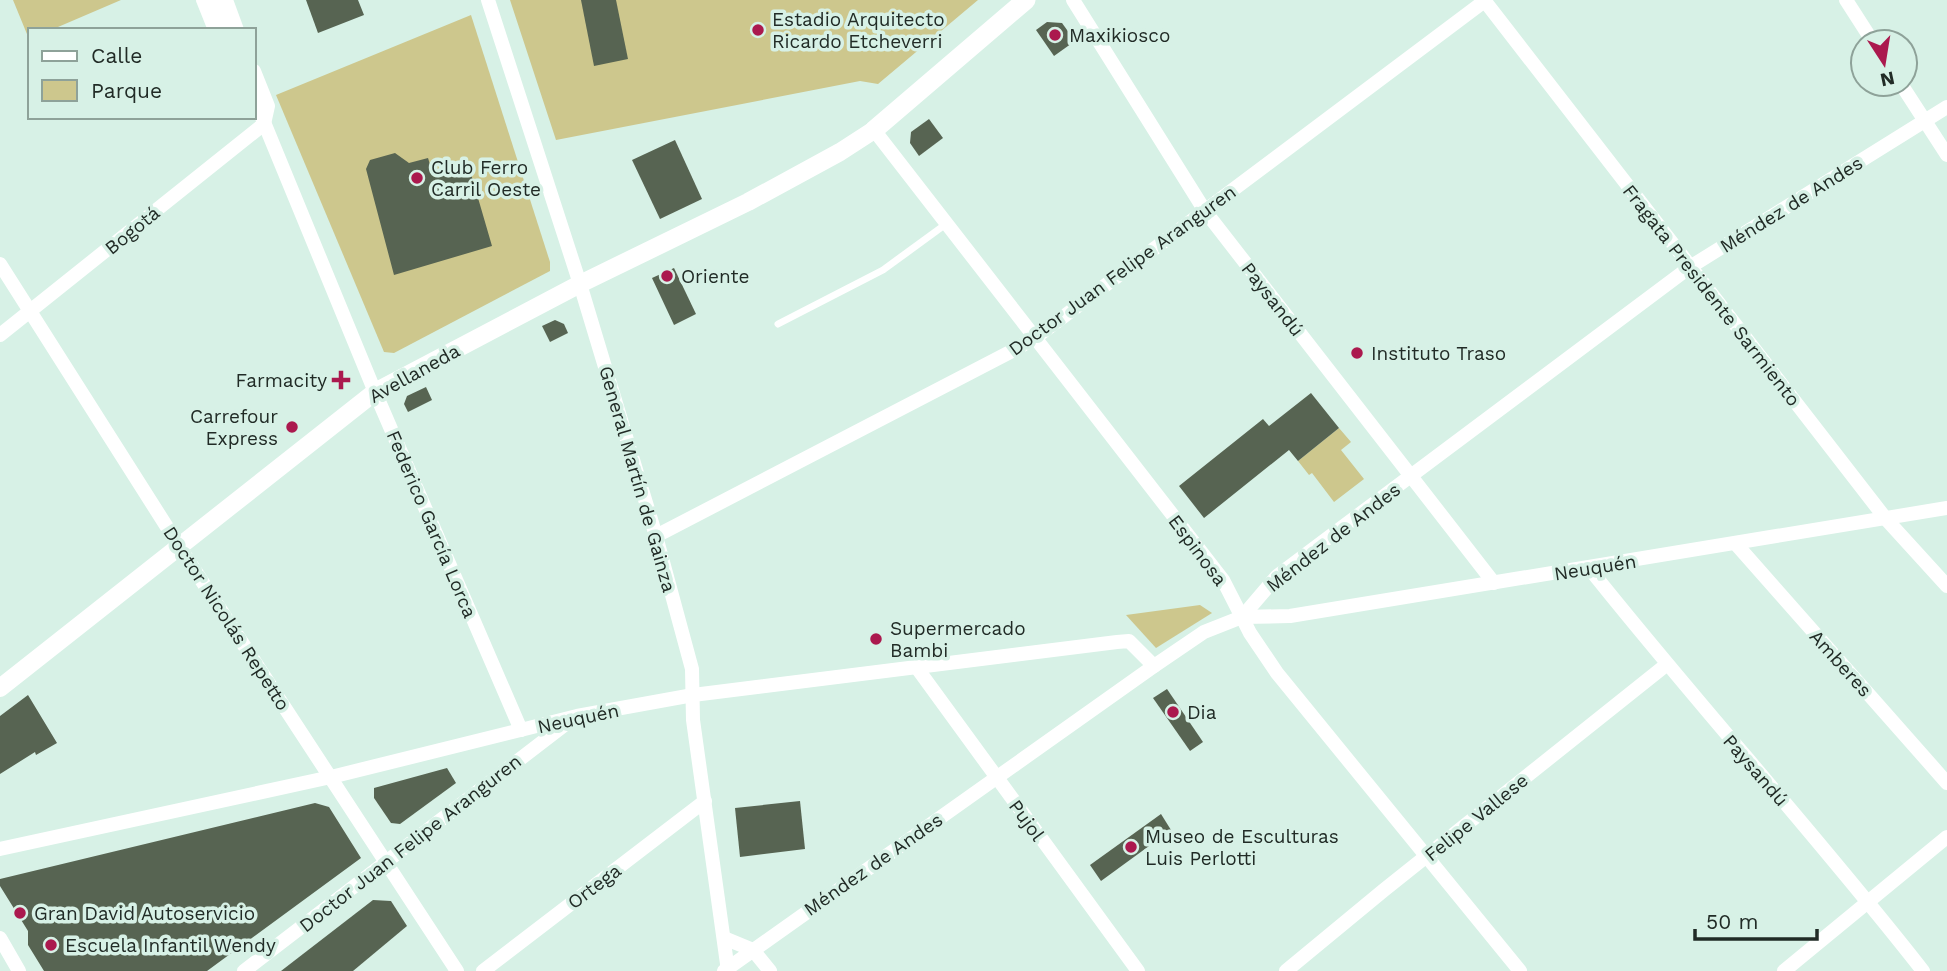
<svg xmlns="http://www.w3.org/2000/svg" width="1947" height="971" viewBox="0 0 1947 971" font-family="'Work Sans',sans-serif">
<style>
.green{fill:#cdc78d}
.building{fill:#576452}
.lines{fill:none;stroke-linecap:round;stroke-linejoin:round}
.service{stroke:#fff;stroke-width:7}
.minor{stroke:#fff;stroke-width:14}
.tertiary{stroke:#fff;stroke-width:18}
.secondary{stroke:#fff;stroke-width:19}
.poi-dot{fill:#ab194e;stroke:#d7f1e6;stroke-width:2.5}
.labels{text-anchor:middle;stroke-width:7;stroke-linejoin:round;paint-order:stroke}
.poi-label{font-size:19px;fill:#212b26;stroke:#d7f1e6;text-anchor:start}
.street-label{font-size:19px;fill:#212b26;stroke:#d7f1e6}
</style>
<rect width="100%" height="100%" fill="#d7f1e6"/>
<g class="green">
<polygon points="13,0 121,0 51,30 30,30 29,39"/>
<polygon points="510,0 978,0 878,84 860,81 556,140"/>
<polygon points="471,15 550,262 550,271 394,353 384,352 276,95"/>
<polygon points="1339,428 1351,442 1341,450 1364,479 1334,502 1312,473 1309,475 1298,461"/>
<polygon points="1200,605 1212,613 1156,648 1126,615"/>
</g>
<g class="building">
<polygon points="306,0 358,0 364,15 318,33"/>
<polygon points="581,0 616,0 628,59 594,66"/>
<polygon points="1047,22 1062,23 1075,41 1054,56 1036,30"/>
<polygon points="929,119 943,138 919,156 910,143 911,132"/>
<polygon points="675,140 702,199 660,219 632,160"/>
<polygon points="395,153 409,163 428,158 434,177 469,167 492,246 394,275 366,169 370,160"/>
<polygon points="674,268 696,314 674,325 652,278"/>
<polygon points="555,320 564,324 568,333 550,342 542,326"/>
<polygon points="426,387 432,400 408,412 404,404 407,396"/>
<polygon points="1311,393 1339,428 1298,461 1289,450 1204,518 1179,486 1263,419 1269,426"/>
<polygon points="1167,689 1203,742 1190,751 1153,698"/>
<polygon points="28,695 57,743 36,755 35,752 0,774 0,716"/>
<polygon points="447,768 456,783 400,824 391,823 374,798 374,788"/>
<polygon points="800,801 805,849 740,857 735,808"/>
<polygon points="315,803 329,807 361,858 207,971 44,971 28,945 28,931 0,886 0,879"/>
<polygon points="1161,814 1171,830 1101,881 1090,865"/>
<polygon points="373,900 391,901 407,926 353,971 281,971"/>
</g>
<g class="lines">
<polyline class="service" points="778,324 883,270 946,224"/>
<g class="minor">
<polyline points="203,0 215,30"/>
<polyline points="215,0 227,30"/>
<polyline points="226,0 237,30"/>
<polyline points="488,0 580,284 656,536 692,669 693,720 728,971"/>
<polyline points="1073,0 1205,211 1494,583"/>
<polyline points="1484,0 1886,519 1947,586"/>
<polyline points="1846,0 1873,42"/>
<polyline points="254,71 268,106 264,124"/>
<polyline points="1901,84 1947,155"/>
<polyline points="254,98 375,392 521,730"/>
<polyline points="874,130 1223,580 1250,633 1277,673 1520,971"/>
<polyline points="0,264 179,546 457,971"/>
<polyline points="0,335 264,124"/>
<polyline points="656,536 1014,350 1035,338 1486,0"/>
<polyline points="1736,544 1947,783"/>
<path d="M1589,568C1698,705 1816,834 1923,971"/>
<polyline points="1242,617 1290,616 1947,508"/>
<polyline points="917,668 1138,971"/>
<polyline points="0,849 331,777 577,716 693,695 1117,642 1129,641 1154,666"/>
<polyline points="0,938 19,971"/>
<polyline points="724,938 753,950 770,971"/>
<polyline points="244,971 567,723"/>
<polyline points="483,971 705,801"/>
<polyline points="724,971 1154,666 1204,632 1242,617 1277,576 1690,267 1947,107"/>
<polyline points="1286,971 1384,890 1666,665"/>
<polyline points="1784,971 1947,837"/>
</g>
<polyline class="tertiary" points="0,688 375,392 580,284 748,202 840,152 874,130"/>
<polyline class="secondary" points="874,130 1026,0"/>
</g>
<g class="poi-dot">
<circle cx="758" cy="30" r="7"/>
<circle cx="1055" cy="35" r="7"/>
<circle cx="417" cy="178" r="7"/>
<circle cx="667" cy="276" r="7"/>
<circle cx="1357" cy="353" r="7"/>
<path d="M337.5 369.5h7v7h7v7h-7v7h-7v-7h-7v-7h7z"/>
<circle cx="292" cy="427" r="7"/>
<circle cx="876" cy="639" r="7"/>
<circle cx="1173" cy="712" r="7"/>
<circle cx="1131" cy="847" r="7"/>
<circle cx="20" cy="913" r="7"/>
<circle cx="51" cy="945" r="7"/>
</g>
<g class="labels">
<g class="poi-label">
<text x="772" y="26">Estadio Arquitecto<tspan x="772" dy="22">Ricardo Etcheverri</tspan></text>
<text x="1069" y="42">Maxikiosco</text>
<text x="431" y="174">Club Ferro<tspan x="431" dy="22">Carril Oeste</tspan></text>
<text x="681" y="283">Oriente</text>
<text x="1371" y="360">Instituto Traso</text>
<text x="327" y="387" text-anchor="end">Farmacity</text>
<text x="278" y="423" text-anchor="end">Carrefour<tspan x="278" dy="22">Express</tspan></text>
<text x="890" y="635">Supermercado<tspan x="890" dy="22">Bambi</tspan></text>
<text x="1187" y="719">Dia</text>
<text x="1145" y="843">Museo de Esculturas<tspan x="1145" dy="22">Luis Perlotti</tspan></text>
<text x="34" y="920">Gran David Autoservicio</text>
<text x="65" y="952">Escuela Infantil Wendy</text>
</g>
<g class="street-label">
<text transform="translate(1791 204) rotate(-32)" y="7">Méndez de Andes</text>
<text transform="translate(132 230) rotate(-39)" y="7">Bogotá</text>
<text transform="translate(1122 270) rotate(-36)" y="7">Doctor Juan Felipe Aranguren</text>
<text transform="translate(1712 295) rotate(52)" y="7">Fragata Presidente Sarmiento</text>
<text transform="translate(1273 299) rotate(52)" y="7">Paysandú</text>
<text transform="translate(414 373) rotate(-29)" y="7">Avellaneda</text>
<text transform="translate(638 479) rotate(74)" y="7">General Martín de Gainza</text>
<text transform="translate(432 524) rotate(67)" y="7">Federico García Lorca</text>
<text transform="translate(1333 537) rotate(-38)" y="7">Méndez de Andes</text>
<text transform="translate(1198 550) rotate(53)" y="7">Espinosa</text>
<text transform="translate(1595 567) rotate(-9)" y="7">Neuquén</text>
<text transform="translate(227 618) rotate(57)" y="7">Doctor Nicolás Repetto</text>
<text transform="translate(1841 663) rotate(48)" y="7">Amberes</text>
<text transform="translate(578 718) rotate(-12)" y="7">Neuquén</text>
<text transform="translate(1756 770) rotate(49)" y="7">Paysandú</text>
<text transform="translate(1476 817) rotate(-39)" y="7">Felipe Vallese</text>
<text transform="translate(1027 820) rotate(54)" y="7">Pujol</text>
<text transform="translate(410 843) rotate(-38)" y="7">Doctor Juan Felipe Aranguren</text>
<text transform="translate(873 864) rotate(-35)" y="7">Méndez de Andes</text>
<text transform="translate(594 886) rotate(-37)" y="7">Ortega</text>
</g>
</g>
<rect x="28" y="28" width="228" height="91" fill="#d7f1e6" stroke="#8ea299" stroke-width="2"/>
<rect x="42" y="51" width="35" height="10" fill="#ffffff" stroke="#8ea299" stroke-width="2"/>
<text x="91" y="63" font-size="21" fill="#212b26">Calle</text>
<rect x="42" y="80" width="35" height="21" fill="#cdc78d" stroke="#8ea299" stroke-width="2"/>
<text x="91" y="98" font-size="21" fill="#212b26">Parque</text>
<g transform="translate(1884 63) rotate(168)"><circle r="33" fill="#d7f1e6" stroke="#8ea299" stroke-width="2"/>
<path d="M0-5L12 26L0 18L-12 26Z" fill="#ab194e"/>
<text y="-10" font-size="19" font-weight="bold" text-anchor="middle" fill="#212b26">N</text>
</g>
<path d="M1695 929v10h122v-10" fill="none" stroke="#212b26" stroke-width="3.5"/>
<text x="1706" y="929" font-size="21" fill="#212b26" stroke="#d7f1e6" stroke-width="5" paint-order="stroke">50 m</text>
</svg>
